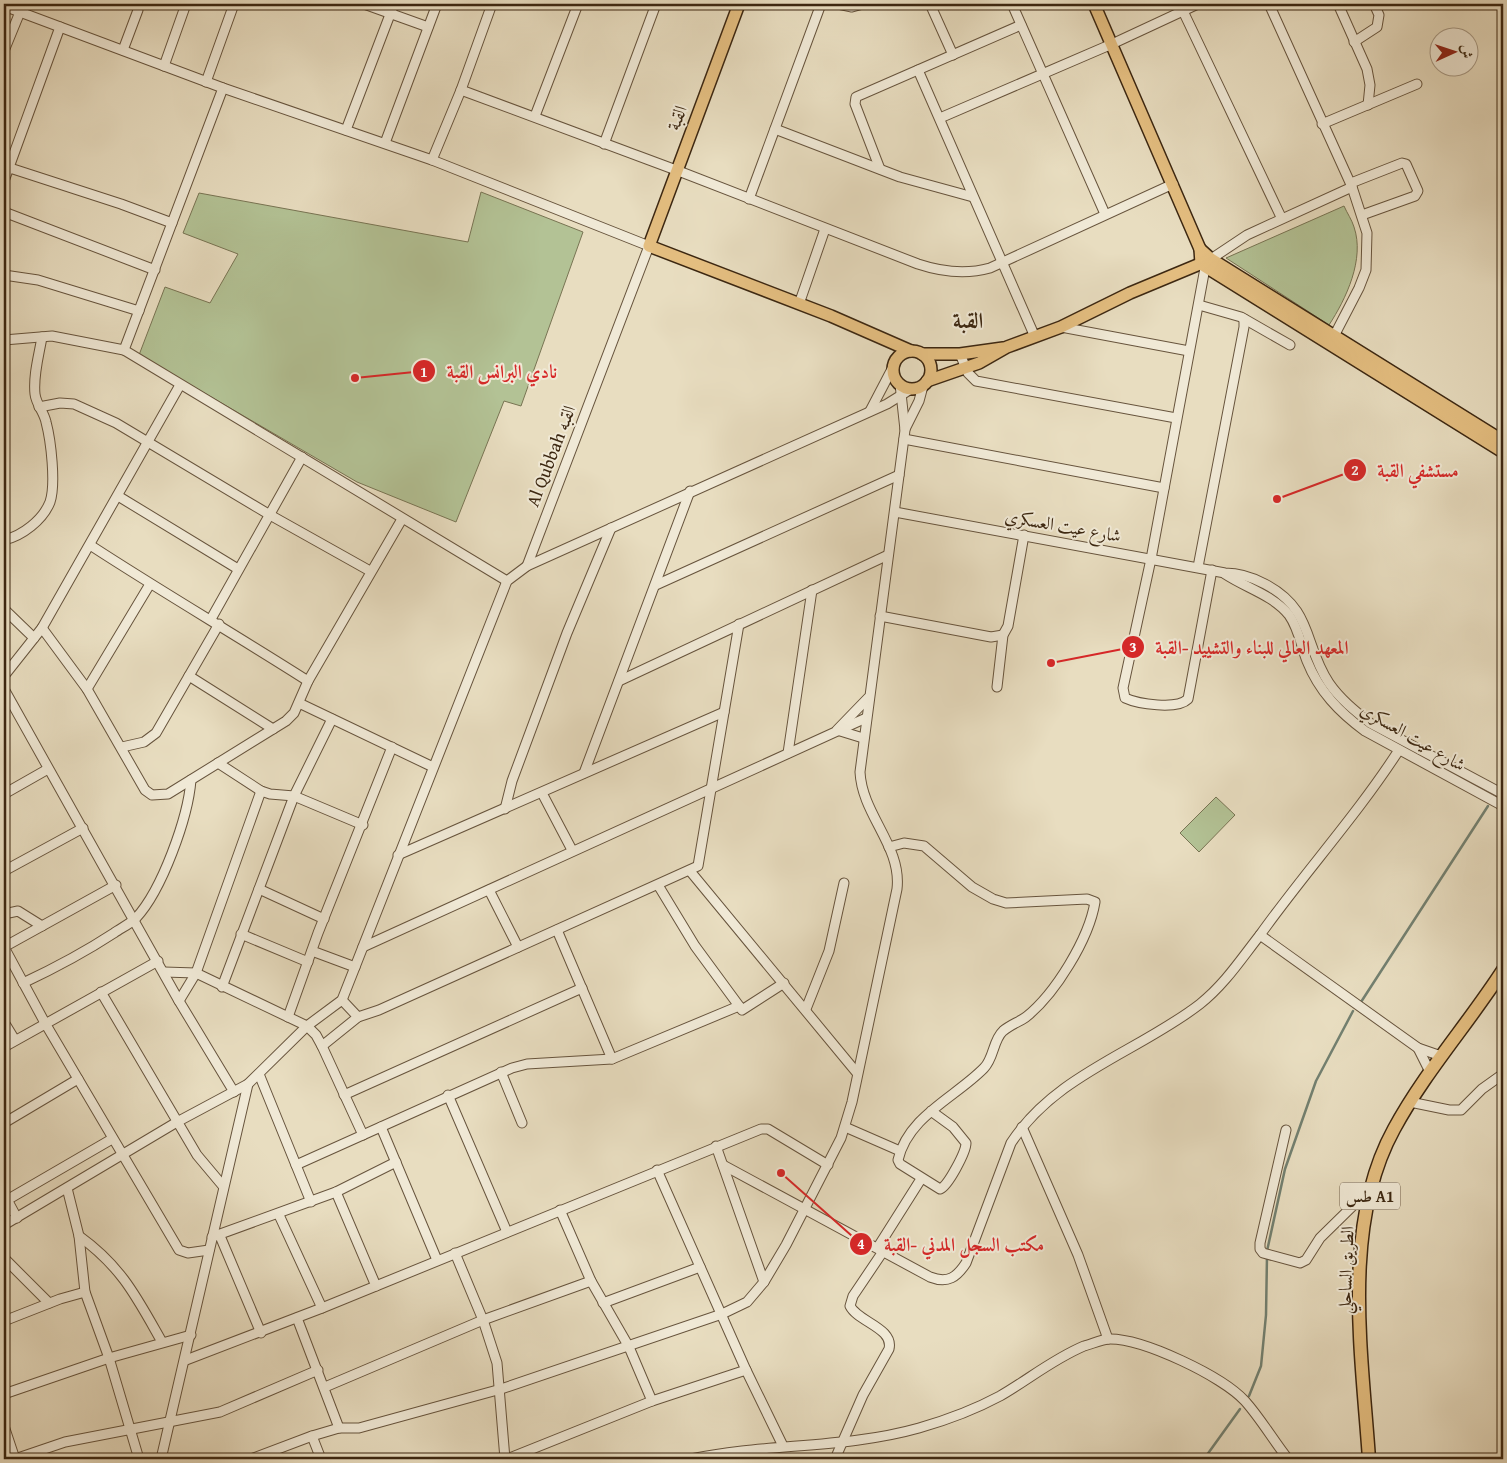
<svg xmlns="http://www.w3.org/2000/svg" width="1507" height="1463" viewBox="0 0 1507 1463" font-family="'Gentium Book Plus',Amiri,serif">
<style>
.green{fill:#b3c295;stroke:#787453}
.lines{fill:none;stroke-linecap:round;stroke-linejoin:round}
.stream{stroke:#738070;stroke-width:2.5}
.minor-casing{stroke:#67543d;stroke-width:11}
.major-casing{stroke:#3c2711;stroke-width:14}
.highway-casing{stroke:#3c2711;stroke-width:15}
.minor{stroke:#f0e9d6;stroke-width:9}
.major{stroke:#e4be80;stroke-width:11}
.highway{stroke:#e4be80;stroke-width:12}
.labels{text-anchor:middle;stroke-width:4;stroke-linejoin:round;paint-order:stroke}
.shield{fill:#f0e9d6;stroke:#72614c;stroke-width:1}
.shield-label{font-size:16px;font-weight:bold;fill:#3c2711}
.street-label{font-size:18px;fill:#3c2711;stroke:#f0e9d6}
.district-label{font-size:22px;font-weight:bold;fill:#3c2711;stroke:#f0e9d6}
.leader{fill:none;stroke:#d62828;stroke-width:2}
.callout-dot{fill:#d62828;stroke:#f0e9d6;stroke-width:2}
.mark-label{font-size:15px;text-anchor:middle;font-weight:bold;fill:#fff}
.callout-label{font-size:19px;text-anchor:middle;font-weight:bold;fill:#d62828;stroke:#f0e9d6;stroke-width:4;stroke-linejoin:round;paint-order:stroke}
</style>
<rect width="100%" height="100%" fill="#e8ddc0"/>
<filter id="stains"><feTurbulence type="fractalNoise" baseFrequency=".004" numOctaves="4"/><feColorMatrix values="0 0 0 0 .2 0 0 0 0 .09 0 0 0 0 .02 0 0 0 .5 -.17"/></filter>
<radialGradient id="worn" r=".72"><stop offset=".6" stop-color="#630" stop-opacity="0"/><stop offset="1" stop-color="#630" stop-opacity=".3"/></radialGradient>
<g class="green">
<polygon points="481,192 583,232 521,406 504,401 456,522 357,482 139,355 165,287 210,303 238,254 183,233 199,193 468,242"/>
<path d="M1344,206C1347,213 1352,220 1354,227C1365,259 1346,299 1329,325L1226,258Z"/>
<polygon points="1216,797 1235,815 1199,852 1180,833"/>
</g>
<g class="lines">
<g class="stream">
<polyline points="1500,784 1503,774"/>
<polyline points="1361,1002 1488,806"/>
<polyline points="1267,1251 1285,1169 1316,1081 1353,1011"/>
<polyline points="1249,1396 1261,1366 1266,1315 1267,1256"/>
<polyline points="1204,1459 1240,1409"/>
</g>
<g class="minor-casing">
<g id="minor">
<polyline points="364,4 428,27"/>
<polyline points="838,4 852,7 863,4"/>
<polyline points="930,4 953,55"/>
<polyline points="1012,4 1105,214"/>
<polyline points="1269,4 1352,187 1367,233 1366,270 1359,288 1332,340"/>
<polyline points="1338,4 1367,69 1370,85 1368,105"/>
<polyline points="4,6 223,88 432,160 649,246 527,566"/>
<polyline points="1183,11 1281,217"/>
<polyline points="1354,42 1377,27 1379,15 1374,4"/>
<polyline points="123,50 138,10 136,4"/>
<polyline points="4,51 20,12"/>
<polyline points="164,66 186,4"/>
<polyline points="918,70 1035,337"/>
<polyline points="206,82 234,4"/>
<polyline points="223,88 124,350 507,581"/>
<path d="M461,90L676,170L918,264C942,272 965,275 990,268L1173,184"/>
<polyline points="535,116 578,4"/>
<polyline points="940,118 1112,44 1198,4"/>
<polyline points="1322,124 1417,84"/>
<polyline points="775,129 900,177 973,197"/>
<polyline points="346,130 394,4"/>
<polyline points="385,143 437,4"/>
<polyline points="604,144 656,4"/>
<polyline points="432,160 461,90 492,4"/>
<polyline points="10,168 121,204 172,223"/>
<polyline points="880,169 855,104 856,97 1021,25"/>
<polyline points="4,181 60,27"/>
<polyline points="1351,183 1402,163 1406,164 1418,191 1415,196 1362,215"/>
<polyline points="749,199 821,4"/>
<polyline points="4,212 155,270"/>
<polyline points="1211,259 1247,235 1352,187"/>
<path d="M1205,268L1151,559L1123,688L1125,698C1138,704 1177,710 1188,699L1212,570"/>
<polyline points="4,275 38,280 139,311"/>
<polyline points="799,304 825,229"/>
<polyline points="1199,305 1241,317 1290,345"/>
<polyline points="1061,327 1189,351"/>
<polyline points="4,340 52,336 124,350"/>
<polyline points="960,354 968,373 976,381 1176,418"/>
<polyline points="39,407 60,403 74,404 116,423 270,515 370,571"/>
<polyline points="870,411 893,367"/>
<polyline points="905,429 919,401 923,386"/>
<polyline points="904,439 1164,488"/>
<polyline points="118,496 238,569"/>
<path d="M895,512L1225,573C1240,573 1252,577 1265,584C1314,610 1303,644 1329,683C1340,699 1355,711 1370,723L1503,794"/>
<path d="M4,540C22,536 43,520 50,502C56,484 51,441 46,422C44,412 36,404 35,394C33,375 39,355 42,337"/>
<path d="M90,545C162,592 236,635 308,681"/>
<polyline points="1198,567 1244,327 1244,319"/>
<path d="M1225,574C1246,588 1273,595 1289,615C1299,629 1301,646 1307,661C1319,691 1339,712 1365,731L1503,806"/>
<polyline points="656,585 899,475"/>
<polyline points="4,609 34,638"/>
<polyline points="880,616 991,637 1003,635"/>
<polyline points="211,619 302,457"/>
<polyline points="42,628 87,689 145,790 152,795 168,794 286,721 294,713 308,681 402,519"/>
<polyline points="4,676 42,628 180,385"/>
<polyline points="189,676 273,729"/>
<polyline points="619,681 888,555"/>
<polyline points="997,687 1003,635 1008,626 1024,535"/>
<polyline points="4,689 179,1001 234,1092"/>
<polyline points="87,689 150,584"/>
<polyline points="299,703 433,767"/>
<polyline points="863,738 837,730 868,698"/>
<polyline points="122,747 144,742 156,733 219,624"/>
<polyline points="788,753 812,590"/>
<polyline points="218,763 261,791 270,794 294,796 363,825"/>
<polyline points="584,773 690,491"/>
<polyline points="542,793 572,850"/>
<polyline points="4,794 48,769"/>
<polyline points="505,809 512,781 567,633 611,528"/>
<path d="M889,847L904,843L924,846L972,887L993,899L1006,903L1087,899L1095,902C1089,939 1055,994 1026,1017C1019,1022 1010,1025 1003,1031C993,1040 994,1058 984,1068C956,1097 908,1116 898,1160L900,1164L940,1189C948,1186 966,1152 966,1143L953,1127L931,1111"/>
<polyline points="398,855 724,712"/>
<polyline points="4,871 83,828"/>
<polyline points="690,871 857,1073"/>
<polyline points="658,885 695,946 742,1010 784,983"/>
<polyline points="259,889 324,919"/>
<polyline points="489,890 518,947"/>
<polyline points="4,914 18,911 42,926"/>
<polyline points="557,930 612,1059"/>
<polyline points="241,934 308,962"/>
<path d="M1260,935C1305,872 1357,815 1399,750"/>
<polyline points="4,947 45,1023 179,1250 188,1253 209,1250"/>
<polyline points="4,947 116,885"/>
<polyline points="363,947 866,718"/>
<polyline points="312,951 355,967"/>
<polyline points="164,972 196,973 307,1026 316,1035 322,1046 363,1135"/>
<path d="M23,983C55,968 85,952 114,933C121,928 130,924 136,918C162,890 188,818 191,780"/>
<polyline points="222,987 294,796 332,719"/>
<polyline points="101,992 197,1155 223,1186"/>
<polyline points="342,1000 358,1017"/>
<polyline points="179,1001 196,973 261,791"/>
<polyline points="806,1009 829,951 844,883"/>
<polyline points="288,1017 318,933 392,747"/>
<polyline points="4,1022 15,1040"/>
<polyline points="322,1046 358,1017 379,1010 698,866 739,624"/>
<polyline points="4,1047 158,961"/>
<polyline points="1418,1048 1430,1072"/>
<polyline points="501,1072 522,1123"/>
<polyline points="259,1074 311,1202"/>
<polyline points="344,1095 582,988"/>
<polyline points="448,1095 507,1232"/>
<polyline points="1410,1102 1449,1110 1461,1110 1482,1089 1503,1074"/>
<polyline points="4,1123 78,1079"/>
<polyline points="381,1127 437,1260"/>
<polyline points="845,1127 900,1151"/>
<polyline points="1022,1127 1078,1255 1108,1339"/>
<polyline points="1286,1130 1260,1243 1260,1249 1263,1253 1300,1263 1306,1260 1320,1238 1371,1188"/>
<polyline points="716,1146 764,1282"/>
<polyline points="296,1165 512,1068 527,1064 612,1059 739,1006"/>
<path d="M723,1165L930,1277C948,1284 957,1277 966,1263L1011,1143C1056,1074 1138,1052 1200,1004C1225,984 1241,959 1260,935L1418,1048L1441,1056"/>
<polyline points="657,1170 746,1370 783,1446"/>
<polyline points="67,1188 79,1236 85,1292 109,1358 139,1459"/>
<polyline points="336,1192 376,1286"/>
<polyline points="4,1194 17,1218"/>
<polyline points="7,1200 112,1139"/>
<polyline points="560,1210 591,1281 629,1347 652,1401"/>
<polyline points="279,1215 322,1308"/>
<polyline points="4,1225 177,1122 248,1084 307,1026 342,1000 507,581 527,566 887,404 911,389"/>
<path d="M79,1236C122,1267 137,1298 162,1342"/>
<polyline points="220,1236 261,1333"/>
<polyline points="212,1237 336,1192 396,1162"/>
<polyline points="878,1247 921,1179"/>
<polyline points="455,1253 483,1320 497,1363 505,1459"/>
<polyline points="4,1258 49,1303"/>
<polyline points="603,1303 700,1267"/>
<polyline points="297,1318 339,1428"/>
<polyline points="4,1321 60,1299 85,1292"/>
<polyline points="186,1360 322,1308 761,1129 768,1129 828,1165"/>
<polyline points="325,1387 483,1320 591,1281"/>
<polyline points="4,1394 109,1358 191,1335"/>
<polyline points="4,1426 15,1459"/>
<polyline points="312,1436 321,1459"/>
<polyline points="15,1459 65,1442 220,1412 318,1370"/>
<polyline points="161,1459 248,1084"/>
<path d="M251,1459L312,1436L339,1428H359L501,1389L722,1314L747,1302L764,1282L786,1245L841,1138L852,1102L897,889C902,846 862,815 860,772L905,430L900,384"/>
<polyline points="507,1459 652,1401 746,1370"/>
<path d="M691,1459C766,1443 845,1449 919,1428C947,1420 974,1410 1000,1396C1028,1380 1053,1359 1084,1346C1092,1344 1102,1339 1110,1339C1144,1339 1222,1376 1245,1401C1261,1419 1273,1440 1288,1459"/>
<path d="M835,1459L863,1395L889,1349C894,1328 858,1322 850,1306L853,1296L884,1250"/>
</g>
</g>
<g class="major-casing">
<g id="major">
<polyline points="739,4 649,246 831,316 911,351"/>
<polyline points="1094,4 1200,249 1201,264 1503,452"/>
<polyline points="1200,249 1211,259 1503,441"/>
<circle cx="912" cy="370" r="19"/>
<polyline points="922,354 960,354 1003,348"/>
<polyline points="927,381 979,363 1007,347 1061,327 1130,293 1207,261"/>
</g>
</g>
<g class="highway-casing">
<path id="highway" d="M1369,1459C1362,1354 1341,1225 1394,1129C1425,1072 1468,1024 1503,970"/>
</g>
<use href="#minor" class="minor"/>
<use href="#major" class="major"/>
<use href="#highway" class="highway"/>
</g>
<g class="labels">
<rect class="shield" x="1340" y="1182.5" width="60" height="27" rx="4"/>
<g class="shield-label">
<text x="1370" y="1202">طس A1</text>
</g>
<g class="street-label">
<text transform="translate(677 118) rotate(-69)" y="6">القبة</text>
<text transform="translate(551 456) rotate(-69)" y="6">Al Qubbah القبه</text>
<text transform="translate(1063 526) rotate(10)" y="6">شارع عيت العسكري</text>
<text transform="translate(1413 737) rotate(30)" y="6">شارع عيت العسكري</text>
<text transform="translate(1346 1270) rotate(-88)" y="6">الطريق الساحلي</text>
</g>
<g class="district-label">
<text x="968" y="328">القبة</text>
</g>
</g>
<path class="leader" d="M355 378L424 371M1277 499L1355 470M1051 663L1133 647M781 1173L861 1244"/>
<g class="callout-dot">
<circle cx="355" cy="378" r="5"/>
<circle cx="1277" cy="499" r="5"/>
<circle cx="1051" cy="663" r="5"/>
<circle cx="781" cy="1173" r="5"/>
<circle cx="424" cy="371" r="12"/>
<circle cx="1355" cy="470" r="12"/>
<circle cx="1133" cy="647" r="12"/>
<circle cx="861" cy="1244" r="12"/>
</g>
<g class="mark-label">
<text x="424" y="377">1</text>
<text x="1355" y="475">2</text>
<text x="1133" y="652">3</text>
<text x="861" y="1249">4</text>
</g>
<g class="callout-label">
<text x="502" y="378">نادي البرانس القبة</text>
<text x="1418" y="477">مستشفي القبة</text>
<text x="1252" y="654">المعهد العالي للبناء والتشييد -القبة</text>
<text x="964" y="1251">مكتب السجل المدني -القبة</text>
</g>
<rect width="1507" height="1463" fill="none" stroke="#e8ddc0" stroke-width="20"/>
<rect x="5" y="5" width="1497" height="1453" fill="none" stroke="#3c2711" stroke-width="2.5"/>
<rect x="10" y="10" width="1487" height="1443" fill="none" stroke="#3c2711"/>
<g transform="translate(1454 52) rotate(87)"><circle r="24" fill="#f0e9d6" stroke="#a89b87"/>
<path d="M0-4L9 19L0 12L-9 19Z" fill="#8f2418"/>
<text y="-8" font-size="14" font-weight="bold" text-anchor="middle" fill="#3c2711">ش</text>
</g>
<rect width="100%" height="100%" filter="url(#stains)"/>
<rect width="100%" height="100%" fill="url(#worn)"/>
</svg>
